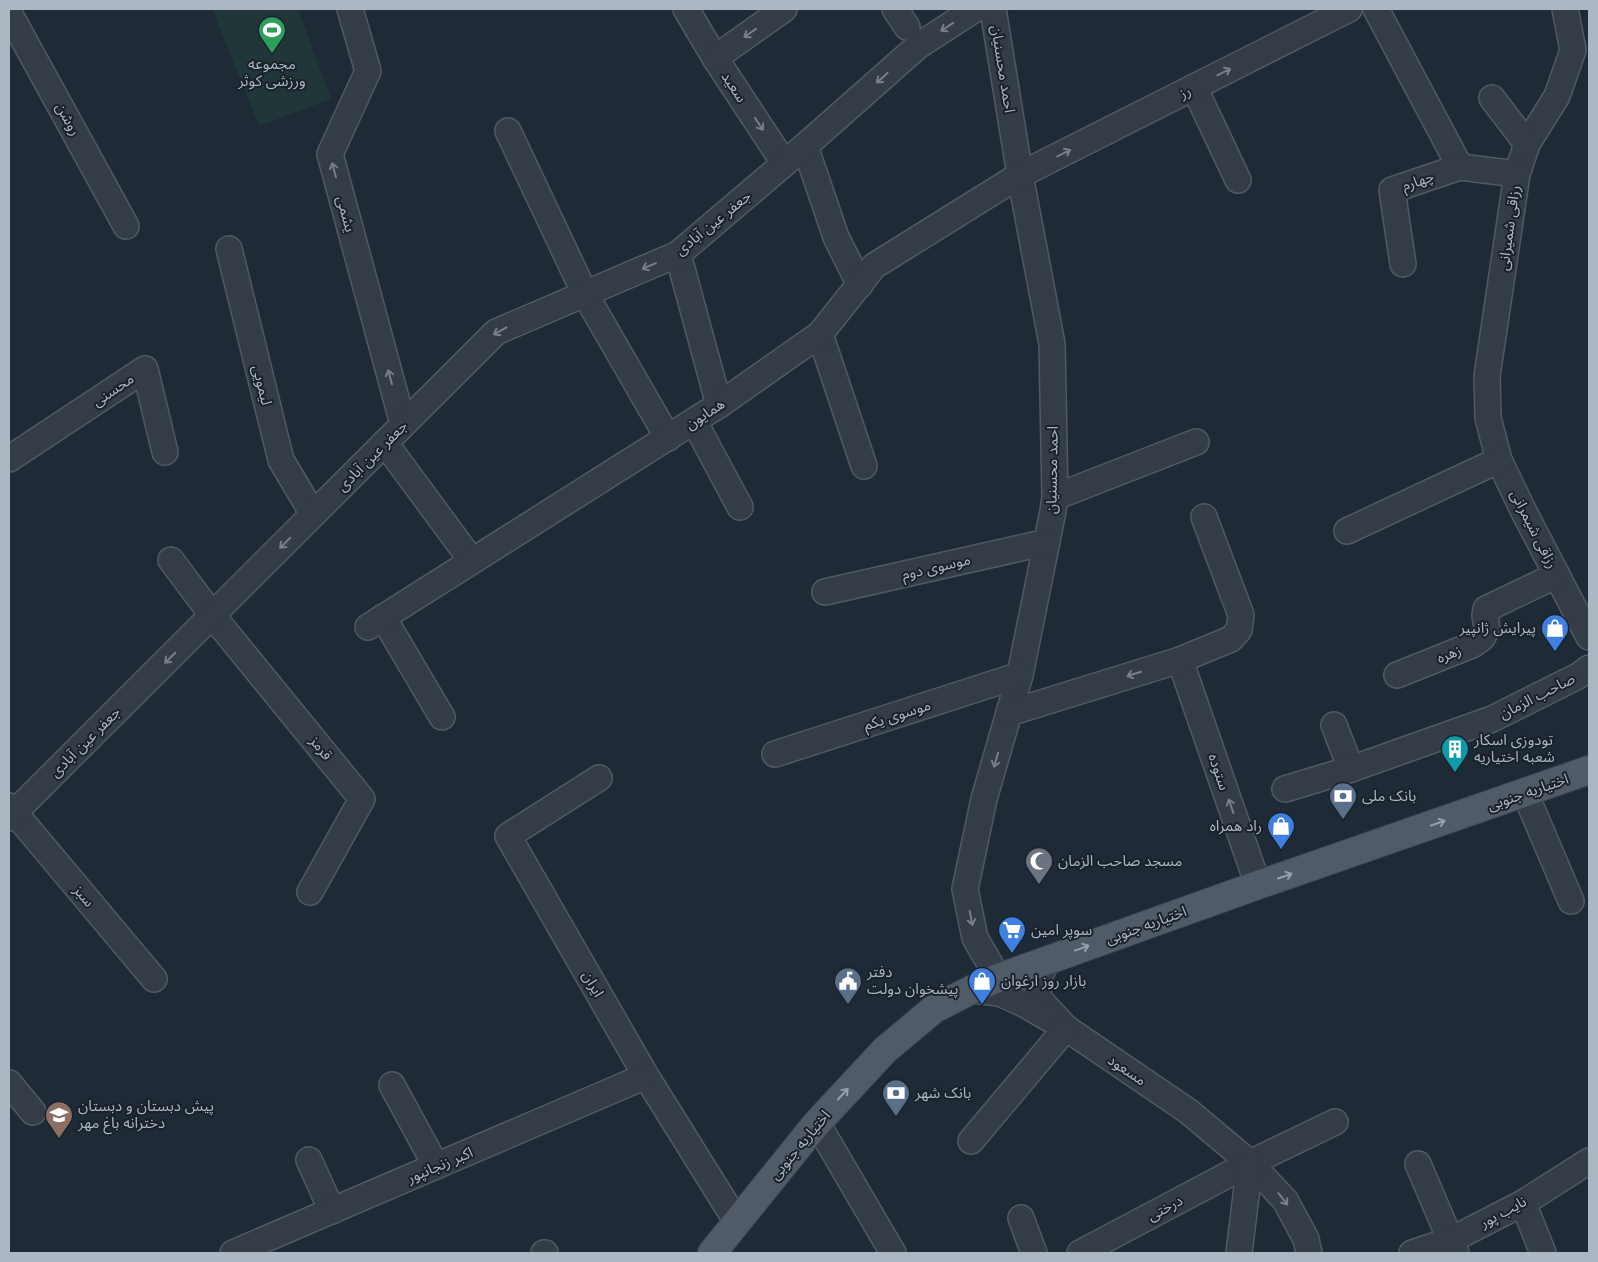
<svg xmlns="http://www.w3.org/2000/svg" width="1598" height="1262" viewBox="0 0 1598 1262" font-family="'Noto Sans','Noto Sans Arabic',sans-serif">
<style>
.green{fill:#213638}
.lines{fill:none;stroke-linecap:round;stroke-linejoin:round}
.minor-casing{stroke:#505a65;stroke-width:28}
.major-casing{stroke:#3c4551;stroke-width:30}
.minor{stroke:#333c47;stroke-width:25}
.major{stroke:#515b68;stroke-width:28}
.oneway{stroke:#76808c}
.oneway2{stroke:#96a0ad}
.labels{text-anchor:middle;stroke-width:4;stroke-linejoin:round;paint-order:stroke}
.poi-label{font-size:15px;fill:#adb7c4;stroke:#19212c;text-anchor:start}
.street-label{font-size:15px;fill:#adb7c4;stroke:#19212c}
</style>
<rect width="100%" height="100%" fill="#1f2a37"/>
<polygon class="green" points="212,9 298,9 331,99 259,126"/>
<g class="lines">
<g class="minor-casing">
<g id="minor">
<polyline points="350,9 368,71 330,154 403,424"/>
<polyline points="686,9 715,58 784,163"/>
<polyline points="895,9 907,27"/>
<polyline points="993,9 1020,175 1052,344 1055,497 1053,511 1020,675 984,799 965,889 975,938 998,978"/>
<polyline points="1376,9 1460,167"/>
<polyline points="1565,9 1573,50 1557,96 1527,144 1517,174 1487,376 1488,418 1499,460 1523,510 1589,637"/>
<polyline points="9,13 126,226"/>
<polyline points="715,58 784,9"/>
<polyline points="1194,87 1238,180"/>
<polyline points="1492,98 1527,144"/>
<polyline points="508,131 585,294 668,438"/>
<polyline points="805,146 836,237 860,285"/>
<polyline points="229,249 281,460 313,514"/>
<polyline points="678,254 719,405"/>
<polyline points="1403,264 1392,190 1460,167 1517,174"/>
<polyline points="820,334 864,466"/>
<polyline points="694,421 740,507"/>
<polyline points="385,443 472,561"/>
<polyline points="9,459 145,369 165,452"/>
<polyline points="1055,497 1196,442"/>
<polyline points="1347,531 1499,460"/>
<polyline points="171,560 212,615 362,799 310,892"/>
<polyline points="825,592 1047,542"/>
<polyline points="383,617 442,717"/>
<polyline points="368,627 719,405 820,334 874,266 1020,175 1349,9"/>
<polyline points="1180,660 1258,885"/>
<polyline points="1397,675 1472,645 1482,638 1487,629 1485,615 1486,609 1557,575"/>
<polyline points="1009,713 1180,660 1231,639 1239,630 1241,615 1204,517"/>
<polyline points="1334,725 1351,769"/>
<polyline points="775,754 1020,675"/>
<polyline points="599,778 508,836 646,1076 737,1222"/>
<polyline points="1285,789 1351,769 1492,719 1578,676 1589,668"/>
<polyline points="1525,793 1571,901"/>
<polyline points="9,806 154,979"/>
<polyline points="9,818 496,332 678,254 805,146 918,46 975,9"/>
<polyline points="1047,961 1037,981 1039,999 1066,1028 1188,1111 1250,1163 1285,1200 1306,1239 1309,1253"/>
<polyline points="971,990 999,993 1022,1003 1050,1019"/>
<polyline points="9,1083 33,1112"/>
<polyline points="392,1085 436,1166"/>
<polyline points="817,1123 893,1253"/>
<polyline points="971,1141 1066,1028"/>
<polyline points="309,1160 332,1211"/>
<polyline points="1418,1164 1456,1253"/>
<polyline points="1523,1203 1543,1253"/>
<polyline points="1021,1218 1034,1253"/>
<polyline points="233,1253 646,1076"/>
<polyline points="544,1253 545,1253"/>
<polyline points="1080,1253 1250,1163 1335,1122"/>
<polyline points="1239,1253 1250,1163"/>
<polyline points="1412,1253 1451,1240 1523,1203 1589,1161"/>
</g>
</g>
<g class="major-casing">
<polyline id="major" points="712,1253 817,1123 885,1050 934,1009 971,990 998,978 1258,885 1589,770"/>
</g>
<use href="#minor" class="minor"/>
<use href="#major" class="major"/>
</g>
<defs><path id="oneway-shaft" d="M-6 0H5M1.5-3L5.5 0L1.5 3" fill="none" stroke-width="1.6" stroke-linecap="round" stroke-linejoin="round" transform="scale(1.25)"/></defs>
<g class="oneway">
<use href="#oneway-shaft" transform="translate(947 27) rotate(147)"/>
<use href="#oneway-shaft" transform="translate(750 33) rotate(145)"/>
<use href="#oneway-shaft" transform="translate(1224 72) rotate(-27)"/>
<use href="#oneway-shaft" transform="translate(882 78) rotate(138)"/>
<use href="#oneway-shaft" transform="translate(759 124) rotate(57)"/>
<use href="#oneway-shaft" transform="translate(1064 153) rotate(-27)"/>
<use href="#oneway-shaft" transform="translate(334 170) rotate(-105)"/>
<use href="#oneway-shaft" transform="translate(649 266) rotate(157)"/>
<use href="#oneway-shaft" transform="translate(500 331) rotate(151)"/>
<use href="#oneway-shaft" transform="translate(390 377) rotate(-105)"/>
<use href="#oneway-shaft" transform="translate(285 543) rotate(135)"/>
<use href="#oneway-shaft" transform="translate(170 658) rotate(135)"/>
<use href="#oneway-shaft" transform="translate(1134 674) rotate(163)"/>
<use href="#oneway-shaft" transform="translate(996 760) rotate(106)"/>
<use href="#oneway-shaft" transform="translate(1231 806) rotate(-109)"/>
<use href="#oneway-shaft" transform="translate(971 918) rotate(79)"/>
<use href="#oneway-shaft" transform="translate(1283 1199) rotate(52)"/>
</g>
<g class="oneway2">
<use href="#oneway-shaft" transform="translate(1438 823) rotate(-19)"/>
<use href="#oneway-shaft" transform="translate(1285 876) rotate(-19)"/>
<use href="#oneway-shaft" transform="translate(1082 948) rotate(-20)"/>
<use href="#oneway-shaft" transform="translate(843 1094) rotate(-47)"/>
</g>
<defs>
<g id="stadium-pin" transform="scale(1.4375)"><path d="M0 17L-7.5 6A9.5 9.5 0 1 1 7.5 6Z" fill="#2e9e5b" stroke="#19212c"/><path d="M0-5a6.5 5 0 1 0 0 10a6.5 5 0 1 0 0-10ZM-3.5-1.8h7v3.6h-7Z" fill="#fff"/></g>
<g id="shop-pin" transform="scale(1.4375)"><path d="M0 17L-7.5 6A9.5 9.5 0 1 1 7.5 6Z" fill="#3f7fe0" stroke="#19212c"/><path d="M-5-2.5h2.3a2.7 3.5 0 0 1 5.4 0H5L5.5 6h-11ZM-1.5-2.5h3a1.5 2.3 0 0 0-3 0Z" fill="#fff"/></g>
<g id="building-pin" transform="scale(1.4375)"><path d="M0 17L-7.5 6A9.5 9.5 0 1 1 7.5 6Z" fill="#0f9aa8" stroke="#19212c"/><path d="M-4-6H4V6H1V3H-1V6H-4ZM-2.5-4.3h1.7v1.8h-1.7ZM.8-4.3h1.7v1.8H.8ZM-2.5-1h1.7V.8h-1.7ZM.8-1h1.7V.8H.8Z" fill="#fff"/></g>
<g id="bank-pin" transform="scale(1.4375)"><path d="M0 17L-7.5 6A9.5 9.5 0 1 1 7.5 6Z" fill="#5c6f8a" stroke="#19212c"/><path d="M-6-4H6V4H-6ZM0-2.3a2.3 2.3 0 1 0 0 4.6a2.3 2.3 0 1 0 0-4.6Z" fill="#fff"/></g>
<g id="mosque-pin" transform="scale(1.4375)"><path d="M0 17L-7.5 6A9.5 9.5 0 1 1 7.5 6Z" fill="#6b7280" stroke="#19212c"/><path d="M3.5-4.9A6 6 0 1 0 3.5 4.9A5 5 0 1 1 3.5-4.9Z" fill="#fff"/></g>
<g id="supermarket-pin" transform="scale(1.4375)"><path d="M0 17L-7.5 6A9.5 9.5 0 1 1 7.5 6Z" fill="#3f7fe0" stroke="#19212c"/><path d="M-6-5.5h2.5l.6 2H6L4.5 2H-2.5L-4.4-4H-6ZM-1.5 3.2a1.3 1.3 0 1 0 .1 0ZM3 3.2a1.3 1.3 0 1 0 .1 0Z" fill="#fff"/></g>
<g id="civic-pin" transform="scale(1.4375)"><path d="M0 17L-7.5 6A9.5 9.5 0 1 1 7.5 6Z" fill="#5c6f8a" stroke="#19212c"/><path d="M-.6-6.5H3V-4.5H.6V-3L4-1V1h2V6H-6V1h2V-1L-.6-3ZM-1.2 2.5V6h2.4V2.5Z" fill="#fff"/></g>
<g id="school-pin" transform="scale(1.4375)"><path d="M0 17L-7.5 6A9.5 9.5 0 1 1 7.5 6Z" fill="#8d6e63" stroke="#19212c"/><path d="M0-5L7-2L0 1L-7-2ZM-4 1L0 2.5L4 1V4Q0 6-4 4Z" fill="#fff"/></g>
</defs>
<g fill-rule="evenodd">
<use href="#stadium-pin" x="272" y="30"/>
<use href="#shop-pin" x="1555" y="628"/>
<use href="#building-pin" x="1455" y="749"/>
<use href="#bank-pin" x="1343" y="796"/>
<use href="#shop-pin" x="1281" y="826"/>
<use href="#mosque-pin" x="1039" y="861"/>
<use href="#supermarket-pin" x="1012" y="930"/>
<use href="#civic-pin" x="848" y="981"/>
<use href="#shop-pin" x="982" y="981"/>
<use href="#bank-pin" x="896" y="1093"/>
<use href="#school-pin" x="59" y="1115"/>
</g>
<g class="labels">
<g class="poi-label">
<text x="272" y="69" text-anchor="middle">مجموعه<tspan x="272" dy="17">ورزشی کوثر</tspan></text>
<text x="1536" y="633" text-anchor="end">پیرایش ژانپیر</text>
<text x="1474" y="745">تودوزی اسکار<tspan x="1474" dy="17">شعبه اختیاریه</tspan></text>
<text x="1362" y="801">بانک ملی</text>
<text x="1262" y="831" text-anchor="end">راد همراه</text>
<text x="1058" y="866">مسجد صاحب الزمان</text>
<text x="1031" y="935">سوپر امین</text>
<text x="867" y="977">دفتر<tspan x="867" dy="17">پیشخوان دولت</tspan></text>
<text x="1001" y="986">بازار روز ارغوان</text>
<text x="915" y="1098">بانک شهر</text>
<text x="78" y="1111">پیش دبستان و دبستان<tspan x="78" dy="17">دخترانه باغ مهر</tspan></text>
</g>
<g class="street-label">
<text transform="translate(1003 69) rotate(81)" y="5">احمد محسنیان</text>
<text transform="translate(734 87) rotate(57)" y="5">سعید</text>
<text transform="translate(1185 92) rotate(-27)" y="5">رز</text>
<text transform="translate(68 119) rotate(61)" y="5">روشن</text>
<text transform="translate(1418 181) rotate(-19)" y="5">چهارم</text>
<text transform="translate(346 214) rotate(75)" y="5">یشمی</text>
<text transform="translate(713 223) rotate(-39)" y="5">جعفر عین آبادی</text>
<text transform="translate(1509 228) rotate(-82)" y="5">رزاقی شمیرانی</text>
<text transform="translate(262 385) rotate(76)" y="5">لیمویی</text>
<text transform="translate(113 390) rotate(-34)" y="5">محسنی</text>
<text transform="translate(705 414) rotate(-33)" y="5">همایون</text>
<text transform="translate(372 456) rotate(-45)" y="5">جعفر عین آبادی</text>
<text transform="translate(1052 470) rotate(-89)" y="5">احمد محسنیان</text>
<text transform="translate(1534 529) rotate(63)" y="5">رزاقی شیمرانی</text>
<text transform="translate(936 567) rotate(-13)" y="5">موسوی دوم</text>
<text transform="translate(1449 654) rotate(-22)" y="5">زهره</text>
<text transform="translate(1537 696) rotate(-27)" y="5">صاحب الزمان</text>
<text transform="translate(897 715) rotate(-18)" y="5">موسوی یکم</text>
<text transform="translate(85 742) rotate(-45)" y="5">جعفر عین آبادی</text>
<text transform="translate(321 748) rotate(51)" y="5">قرمز</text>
<text transform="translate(1219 772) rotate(71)" y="5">ستوده</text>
<text transform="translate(1528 792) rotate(-19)" y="5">اختیاریه جنوبی</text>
<text transform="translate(84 896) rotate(50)" y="5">سبز</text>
<text transform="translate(1146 925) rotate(-20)" y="5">اختیاریه جنوبی</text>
<text transform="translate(593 984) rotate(60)" y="5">ایران</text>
<text transform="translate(1127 1070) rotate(34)" y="5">مسعود</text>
<text transform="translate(800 1145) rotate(-50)" y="5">اختیاریه جنوبی</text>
<text transform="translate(440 1165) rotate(-23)" y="5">اکبر زنجانپور</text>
<text transform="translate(1165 1208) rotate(-28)" y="5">درختی</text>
<text transform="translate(1503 1212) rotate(-28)" y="5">نایب پور</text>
</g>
</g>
<rect width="1598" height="1262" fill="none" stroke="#adb7c4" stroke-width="20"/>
</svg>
